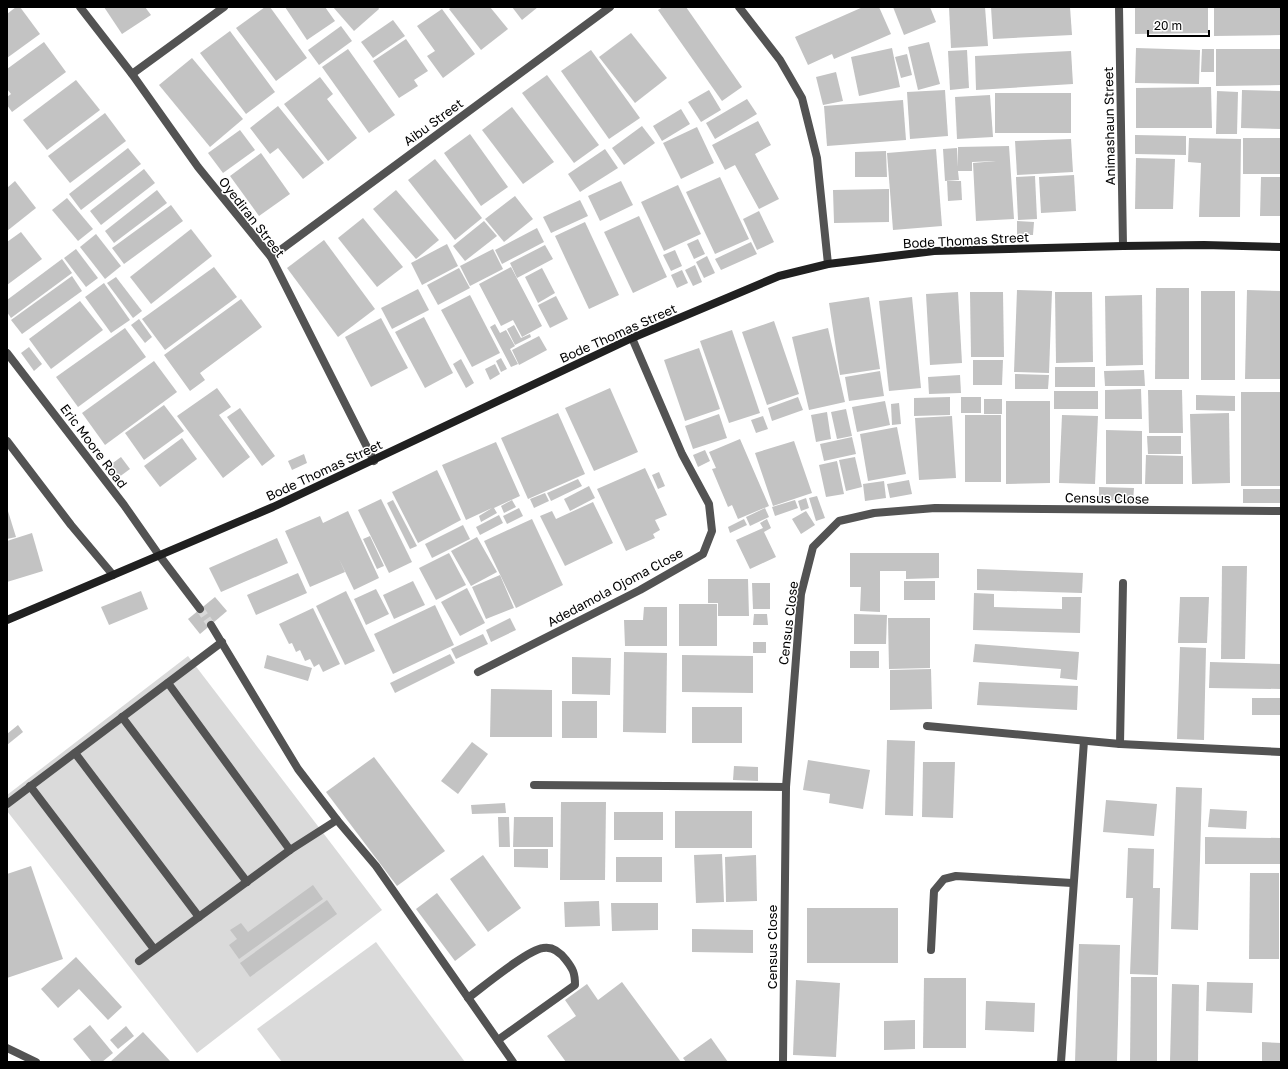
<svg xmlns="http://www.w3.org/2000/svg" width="1288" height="1069" viewBox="0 0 1288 1069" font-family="'Golos Text',sans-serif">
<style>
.green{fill:#dadada}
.building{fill:#c3c3c3}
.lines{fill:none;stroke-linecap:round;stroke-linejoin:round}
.minor-tunnel{stroke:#d9d9d9;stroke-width:8;stroke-dasharray:8 4;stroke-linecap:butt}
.service{stroke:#535353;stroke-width:8}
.minor{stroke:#535353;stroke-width:8}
.tertiary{stroke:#535353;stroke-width:8}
.secondary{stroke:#202020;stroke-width:8}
.labels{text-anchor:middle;stroke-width:3;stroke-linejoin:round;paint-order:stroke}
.street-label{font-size:13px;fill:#000;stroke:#fff}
</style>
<rect width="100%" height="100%" fill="#fff"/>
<g class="green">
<polygon points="188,656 382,910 197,1053 7,811 7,795"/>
<polygon points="376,942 465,1062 282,1062 257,1029"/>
</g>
<g class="building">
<polygon points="16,7 20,7 40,34 7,58 7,14"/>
<polygon points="104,7 145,7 151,15 122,34"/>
<polygon points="265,7 270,7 307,58 276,81 236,28"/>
<polygon points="285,7 325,7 335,21 307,40"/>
<polygon points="333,7 378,7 379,9 354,31"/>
<polygon points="452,7 490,7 508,29 481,50 449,9"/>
<polygon points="512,7 538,7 522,20"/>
<polygon points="663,7 686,7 742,87 722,101 658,10"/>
<polygon points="863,7 879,7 891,34 834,59 832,54 808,65 795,37"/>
<polygon points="893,7 930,7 936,22 904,35"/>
<polygon points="949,7 985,7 988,46 951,48"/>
<polygon points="991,7 1070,7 1072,35 993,39"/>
<polygon points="1135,7 1208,7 1208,33 1135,34"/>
<polygon points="1214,7 1281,7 1281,35 1214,36"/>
<polygon points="442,9 475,54 443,78 427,56 435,51 417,26"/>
<polygon points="393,20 405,36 373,58 361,42"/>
<polygon points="341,26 352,41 319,65 308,50"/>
<polygon points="230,31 275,92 246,114 200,53"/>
<polygon points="631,33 667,78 635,103 599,57"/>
<polygon points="406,39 428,71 414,80 418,86 399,98 373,61"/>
<polygon points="44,42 66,72 12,112 7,105 7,97 11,94 7,89 7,69"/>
<polygon points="929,42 940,84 918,90 908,47"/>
<polygon points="892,48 900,87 859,96 851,57"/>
<polygon points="1136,48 1200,50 1199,84 1135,83"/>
<polygon points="348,49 395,115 369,133 322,67"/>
<polygon points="1202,49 1214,49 1214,72 1201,72"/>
<polygon points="1216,49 1281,49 1281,85 1216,86"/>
<polygon points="591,50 640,118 609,139 561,71"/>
<polygon points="967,50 969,88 950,90 948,51"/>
<polygon points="1071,51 1073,84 976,90 975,56"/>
<polygon points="907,54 912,75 901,78 895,57"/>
<polygon points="192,58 243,119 210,147 159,85"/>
<polygon points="836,72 843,101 823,105 816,77"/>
<polygon points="547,75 599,145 574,163 522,93"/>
<polygon points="320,77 333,94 327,99 357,138 328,161 284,104"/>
<polygon points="76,80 100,110 47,150 23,120"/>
<polygon points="1211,87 1212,128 1136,128 1136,88"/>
<polygon points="709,90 721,110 701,122 688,102"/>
<polygon points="945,90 948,136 910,139 907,92"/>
<polygon points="1242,90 1281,91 1281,129 1241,128"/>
<polygon points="1217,91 1238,92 1237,134 1216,134"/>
<rect x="995" y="93" width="76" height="40"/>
<polygon points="990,95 993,137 957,139 955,97"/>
<polygon points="747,99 757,114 715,139 706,123"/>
<polygon points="903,100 906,140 827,146 824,106"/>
<polygon points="278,106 324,163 303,179 278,148 270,154 250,128"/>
<polygon points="512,107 554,162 523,184 482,130"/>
<polygon points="681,109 690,124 662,141 653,126"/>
<polygon points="105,113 126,141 70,183 48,156"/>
<polygon points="758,121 771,145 755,154 779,199 759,209 735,165 725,170 712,145"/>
<polygon points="642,126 655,143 624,165 612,148"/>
<polygon points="697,127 714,163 681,179 663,143"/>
<polygon points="240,130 255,150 223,173 208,153"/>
<polygon points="470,134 508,187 481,206 444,153"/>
<polygon points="1135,135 1186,136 1186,155 1135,154"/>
<polygon points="1189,138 1241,139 1240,217 1199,217 1201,163 1188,162"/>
<rect x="1243" y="138" width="38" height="36"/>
<polygon points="1071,139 1073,172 1017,175 1015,141"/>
<polygon points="1009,146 1014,219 976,221 973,163 996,161 972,162 972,171 958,171 959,180 945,181 943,149 957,148 958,167 958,147"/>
<polygon points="128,148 141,164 81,210 69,194"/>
<polygon points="605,149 618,168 580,192 568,174"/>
<polygon points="936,149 942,226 893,230 887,153"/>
<polygon points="886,151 887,177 855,177 855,152"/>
<polygon points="261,153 290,194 259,216 230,176"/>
<polygon points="1136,158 1175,159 1173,209 1135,209"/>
<polygon points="435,159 482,218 455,240 408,180"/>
<polygon points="144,169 155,183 101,225 90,211"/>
<polygon points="1074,175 1076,211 1041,213 1039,177"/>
<polygon points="1035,176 1037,219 1018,220 1016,177"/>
<polygon points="720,177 749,239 715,254 686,192"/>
<polygon points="1261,177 1281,177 1281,216 1260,216"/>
<polygon points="15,181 36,208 7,231 7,188"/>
<polygon points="621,181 633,205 600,221 588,196"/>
<polygon points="947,181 961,181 962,200 948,201"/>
<polygon points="678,185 701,234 664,251 641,202"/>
<polygon points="889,189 889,222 834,223 833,190"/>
<polygon points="157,190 167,203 114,243 105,231"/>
<polygon points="396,190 439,240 416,259 373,209"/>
<polygon points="515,196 533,219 504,242 485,219"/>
<polygon points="67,198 93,229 78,241 52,210"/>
<polygon points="580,200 588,216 551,233 543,217"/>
<polygon points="171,205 183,221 124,264 112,248"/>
<polygon points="759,211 774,242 757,250 743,219"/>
<polygon points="639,216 667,277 633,293 604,232"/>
<polygon points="363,218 403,267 377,287 338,238"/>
<polygon points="484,221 497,236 465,261 453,246"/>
<polygon points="1017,221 1034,222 1033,235 1017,235"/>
<polygon points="585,222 619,295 589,309 555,236"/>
<polygon points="537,228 544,242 502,264 495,250"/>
<polygon points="191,229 212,256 151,304 130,277"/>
<polygon points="21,232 42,259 7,285 7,242"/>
<polygon points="96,234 121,266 105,279 80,247"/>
<polygon points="698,239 705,254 694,259 687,244"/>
<polygon points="324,240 375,309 338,337 287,268"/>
<polygon points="751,242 757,254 721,270 715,259"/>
<polygon points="447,244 458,266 422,285 411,263"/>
<polygon points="545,245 553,259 517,278 510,263"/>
<polygon points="76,249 98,278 86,287 64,258"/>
<polygon points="493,249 503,269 470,286 460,266"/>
<polygon points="675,250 682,266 671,271 663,255"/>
<polygon points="707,256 715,273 704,278 696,262"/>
<polygon points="62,259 72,273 11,318 7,312 7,300"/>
<polygon points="695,265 702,282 693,286 685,270"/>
<polygon points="214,267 237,297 165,350 142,319"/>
<polygon points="511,267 542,326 522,337 513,320 501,326 479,284"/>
<polygon points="459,268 470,288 438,305 427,285"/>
<polygon points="542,268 555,293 538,303 525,277"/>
<polygon points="682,270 688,283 677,288 671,275"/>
<polygon points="72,276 82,291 22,334 11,320"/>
<polygon points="116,277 142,311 133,318 107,283"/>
<polygon points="104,283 130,320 111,333 85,297"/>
<polygon points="1156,288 1189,288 1189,379 1155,379"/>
<polygon points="418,289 429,310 392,329 381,308"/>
<polygon points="1017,290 1052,291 1049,373 1014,372"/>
<polygon points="1247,290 1281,291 1281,379 1245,379"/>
<rect x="1201" y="291" width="34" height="89"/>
<polygon points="958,292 962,363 930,365 926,294"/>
<polygon points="970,292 1003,292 1004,357 971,357"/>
<polygon points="1055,292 1092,292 1093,362 1056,363"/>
<polygon points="470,295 500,353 472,367 441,310"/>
<polygon points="1142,295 1143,365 1106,366 1105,296"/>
<polygon points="556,296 568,319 550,328 538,305"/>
<polygon points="869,297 880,369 840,375 829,303"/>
<polygon points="912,297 921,388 889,391 879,301"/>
<polygon points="241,299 262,327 200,373 205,380 190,391 164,355"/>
<polygon points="80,301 103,330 51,369 29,339"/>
<polygon points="424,317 453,373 425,388 395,332"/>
<polygon points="381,318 408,368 371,387 345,337"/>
<polygon points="139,319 152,337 145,343 131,325"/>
<polygon points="774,321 799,394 767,405 742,332"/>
<polygon points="495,324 500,333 506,330 515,346 510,349 518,364 511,367 490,327"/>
<polygon points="514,325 521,338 530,334 531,337 515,345 507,329"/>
<polygon points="125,328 146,357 78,407 56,377"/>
<polygon points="828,328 845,402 809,410 792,337"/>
<polygon points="732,330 760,413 729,423 700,341"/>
<polygon points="539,336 547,350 519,365 512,350"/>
<polygon points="29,347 42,364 34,371 21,353"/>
<polygon points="699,348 720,409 685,421 664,360"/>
<polygon points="501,358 507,369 501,372 496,361"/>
<polygon points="461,359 474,383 466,388 453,364"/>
<polygon points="973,360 1003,360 1002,385 973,385"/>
<polygon points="154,361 177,392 105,445 82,413"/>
<polygon points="495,364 500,374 490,380 485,369"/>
<rect x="1055" y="367" width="40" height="20"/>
<polygon points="1144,370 1145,386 1105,386 1104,371"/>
<polygon points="880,371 884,396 849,401 845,377"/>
<polygon points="1015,374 1049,375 1048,389 1015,389"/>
<polygon points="960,375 961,393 929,394 928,377"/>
<polygon points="217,388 231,407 219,415 250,457 223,478 177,416"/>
<polygon points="610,388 638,452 594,471 565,408"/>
<polygon points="1141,389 1142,419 1105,419 1105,390"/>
<polygon points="1148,390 1182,390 1183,433 1149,433"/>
<rect x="1054" y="391" width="44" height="18"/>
<rect x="1241" y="392" width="40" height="94"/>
<polygon points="1196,395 1235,396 1235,411 1196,410"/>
<polygon points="798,397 803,410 772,421 768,408"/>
<polygon points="950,397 950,415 914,416 914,398"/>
<rect x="961" y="397" width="20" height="16"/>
<rect x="984" y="399" width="18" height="15"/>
<polygon points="885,401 890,425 857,432 852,407"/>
<polygon points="1006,401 1050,401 1050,483 1006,484"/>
<polygon points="899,403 901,424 892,425 891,404"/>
<polygon points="164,405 184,431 144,460 125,433"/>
<polygon points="240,408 275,456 262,466 227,417"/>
<polygon points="846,409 852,436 837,439 831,412"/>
<polygon points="827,412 831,439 816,442 811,415"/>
<polygon points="558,413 585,474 528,499 501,438"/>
<polygon points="1229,413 1230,483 1192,484 1190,414"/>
<polygon points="719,414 727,438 693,449 685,426"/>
<rect x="965" y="415" width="36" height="67"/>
<polygon points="1062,415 1098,416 1095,484 1059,483"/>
<polygon points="763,416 768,429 756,433 751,420"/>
<polygon points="952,416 956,478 919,480 915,418"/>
<polygon points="897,427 906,474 868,481 860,434"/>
<polygon points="1106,430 1142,431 1142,484 1106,484"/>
<polygon points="1147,436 1181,436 1181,454 1148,454"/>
<polygon points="852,437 856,454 824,461 820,444"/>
<polygon points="182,438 197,459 160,487 144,466"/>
<polygon points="740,439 769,506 738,519 732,505 728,507 712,469 716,468 709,452"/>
<polygon points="794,441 812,493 773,506 755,453"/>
<polygon points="496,442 520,496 494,508 497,513 481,522 479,516 492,508 466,520 442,465"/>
<polygon points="705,450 710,461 698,467 693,455"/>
<polygon points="304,454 307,463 292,470 288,461"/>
<polygon points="1146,455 1183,456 1183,484 1145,484"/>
<polygon points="121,457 130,469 115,480 106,468"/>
<polygon points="855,457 862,487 846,491 839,460"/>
<polygon points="837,461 844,494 826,497 819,465"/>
<polygon points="645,468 667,515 655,520 660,530 653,534 655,538 626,551 597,489"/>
<polygon points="437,470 461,520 418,543 392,492"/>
<polygon points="659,472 665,486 658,489 652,475"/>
<polygon points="578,479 582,486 551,501 547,493"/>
<polygon points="909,480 912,494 890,498 887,484"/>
<polygon points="884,481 886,498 865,501 863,484"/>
<polygon points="589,486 595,498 570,511 564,499"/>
<polygon points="1099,487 1134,488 1133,501 1099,500"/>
<rect x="1243" y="489" width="38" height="14"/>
<polygon points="545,493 549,501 534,508 530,499"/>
<polygon points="817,496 825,518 816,521 809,498"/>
<polygon points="806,498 809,508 801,511 798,501"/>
<polygon points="381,499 412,562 389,573 358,510"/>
<polygon points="393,500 417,546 410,549 387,503"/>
<polygon points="512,500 516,507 504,513 501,506"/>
<polygon points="795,500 798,508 775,516 772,507"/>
<polygon points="593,502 613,543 565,566 540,516 552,511 556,519"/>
<polygon points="7,508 16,537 7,539"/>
<polygon points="519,508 523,516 507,524 503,516"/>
<polygon points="765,508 769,517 750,526 746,517"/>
<polygon points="348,511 379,578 354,590 339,559 345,572 310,587 285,531 320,516 323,523"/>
<polygon points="806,511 815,525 801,534 792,519"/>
<polygon points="499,515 503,523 480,535 476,527"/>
<polygon points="532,519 563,585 516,608 484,541"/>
<polygon points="744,519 747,525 730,533 728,527"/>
<polygon points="767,519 771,528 764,532 776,557 750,569 736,540 763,528 760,523"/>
<polygon points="463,525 470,539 432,558 425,544"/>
<polygon points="32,533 43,571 7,582 7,541"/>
<polygon points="370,536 384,566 377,569 363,539"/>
<polygon points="477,537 497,572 471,586 451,551"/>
<polygon points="277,538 288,563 221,592 209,568"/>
<polygon points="449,553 466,585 436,600 419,568"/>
<polygon points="850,553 939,553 939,578 906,579 906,571 880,571 880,612 860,611 861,587 850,587"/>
<polygon points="1222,566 1247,566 1245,659 1221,659"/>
<polygon points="977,569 1083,573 1082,593 977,590"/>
<polygon points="298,573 307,593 256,615 247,595"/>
<polygon points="500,575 514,608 486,619 472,587"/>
<polygon points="708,579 748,579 749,616 718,616 718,603 708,603"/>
<polygon points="413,581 425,605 394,619 383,595"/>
<rect x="904" y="581" width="31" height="19"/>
<polygon points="752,583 770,583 770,609 753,609"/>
<polygon points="467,588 485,623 460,636 441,602"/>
<polygon points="376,589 389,614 366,625 354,599"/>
<polygon points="141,591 148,609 109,625 101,607"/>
<polygon points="346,591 375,651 345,665 316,606"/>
<polygon points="974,593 994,594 994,607 1062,609 1062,597 1081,597 1080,633 973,630"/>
<polygon points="215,597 227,611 200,634 188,619"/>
<polygon points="1180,597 1209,597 1207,643 1178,643"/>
<rect x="679" y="604" width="38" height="42"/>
<polygon points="435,605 454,645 393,674 374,634"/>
<polygon points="644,607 667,607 667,646 625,646 624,620 643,620"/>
<polygon points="313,608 340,664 323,672 319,664 314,667 310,659 305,661 300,650 296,652 292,643 289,644 279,624"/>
<polygon points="754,614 767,614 768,625 753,625"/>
<polygon points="854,614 887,615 886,644 854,644"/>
<polygon points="510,618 516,630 491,642 486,630"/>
<polygon points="888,618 930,618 930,668 889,669"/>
<polygon points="483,634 488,644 456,659 451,649"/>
<rect x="753" y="642" width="13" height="11"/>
<polygon points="975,644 1079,652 1077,680 1060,678 1061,669 973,662"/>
<polygon points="1180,647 1206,648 1204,740 1177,739"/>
<rect x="850" y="651" width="29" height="17"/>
<polygon points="624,652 667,653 666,733 623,732"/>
<polygon points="450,654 455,663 395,693 390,683"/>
<polygon points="267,655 312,668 308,681 264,668"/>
<polygon points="682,655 753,656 753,693 682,692"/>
<polygon points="572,657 611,658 610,695 572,694"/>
<polygon points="1210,662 1281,664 1281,689 1209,688"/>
<polygon points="931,669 932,709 890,710 890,670"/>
<polygon points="979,682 1078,686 1077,710 977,705"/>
<polygon points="491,689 552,690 552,737 490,737"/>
<rect x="1252" y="698" width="29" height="17"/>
<rect x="562" y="701" width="35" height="37"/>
<rect x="692" y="707" width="50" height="36"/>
<polygon points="18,725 23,732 7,745 7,734"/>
<polygon points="887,740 915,741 913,816 885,815"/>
<polygon points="472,742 488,754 458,794 441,781"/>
<polygon points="374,757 445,851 397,886 326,792"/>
<polygon points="808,760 870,770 863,809 829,803 830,794 803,790"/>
<polygon points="923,762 955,762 953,818 922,817"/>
<polygon points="734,766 758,767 758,781 733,780"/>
<polygon points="1176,787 1202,788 1198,930 1171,929"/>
<polygon points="1106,800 1157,804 1154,836 1103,832"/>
<polygon points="561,802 606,802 605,880 560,880"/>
<polygon points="505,803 506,813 472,814 471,805"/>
<polygon points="1210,809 1247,811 1246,829 1208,827"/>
<rect x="675" y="811" width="77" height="37"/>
<rect x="614" y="812" width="49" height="28"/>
<polygon points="498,817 509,817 510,847 499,847"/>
<polygon points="514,817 553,817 553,847 513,847"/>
<polygon points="1205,837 1281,838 1281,864 1205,864"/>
<polygon points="1128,848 1154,849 1153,888 1160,888 1158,975 1130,974 1133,898 1126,898"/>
<polygon points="514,849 548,849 548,868 514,867"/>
<polygon points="722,854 724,902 696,903 694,855"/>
<polygon points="483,855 521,908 488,932 450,879"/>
<polygon points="756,855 757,901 726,902 725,857"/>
<rect x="616" y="857" width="46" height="25"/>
<polygon points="31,866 63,959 7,978 7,874"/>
<polygon points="1250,873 1279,873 1279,959 1249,959"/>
<polygon points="313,885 323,899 239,959 229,945 237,939 230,930 241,923 248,932"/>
<polygon points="437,893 476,945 455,961 416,909"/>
<polygon points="327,900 337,914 250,977 240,963"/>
<polygon points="599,901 600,926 565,927 564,902"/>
<polygon points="611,903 658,903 658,930 612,931"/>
<rect x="807" y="908" width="91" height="55"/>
<polygon points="692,929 753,930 753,953 692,952"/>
<polygon points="1079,944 1120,945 1117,1062 1075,1062"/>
<polygon points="76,957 122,1007 108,1020 79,989 58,1008 41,989"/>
<polygon points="1131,977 1157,977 1157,1062 1130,1062"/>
<polygon points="924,978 966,978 966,1048 923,1048"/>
<polygon points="796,980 840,983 836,1057 793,1055"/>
<polygon points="622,982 681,1062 566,1062 547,1036 576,1016 565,1000 587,984 598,1000"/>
<polygon points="1207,982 1253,983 1252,1013 1206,1011"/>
<polygon points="1172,984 1199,985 1198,1062 1170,1062"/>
<polygon points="986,1001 1035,1003 1034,1032 985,1030"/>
<polygon points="915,1020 915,1049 884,1050 884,1021"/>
<polygon points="90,1025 113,1053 102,1062 92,1062 73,1039"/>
<polygon points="126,1026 134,1036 118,1049 110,1040"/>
<polygon points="143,1032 171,1062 110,1062"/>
<polygon points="711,1038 728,1062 686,1062 683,1058"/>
<polygon points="1262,1042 1281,1043 1281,1062 1262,1062"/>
</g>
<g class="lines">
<polyline class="minor-tunnel" points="200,609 211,625"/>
<g class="service">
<polyline points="168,683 290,850"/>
<polyline points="122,717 247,882"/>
<polyline points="1120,744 1123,583"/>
<polyline points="75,753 199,917"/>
<polyline points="534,785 786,787"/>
<polyline points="30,786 154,949"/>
<polyline points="7,804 222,642"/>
<polyline points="931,950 934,891 944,879 956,876 1072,883"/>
<polyline points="139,961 290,850 337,820"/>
<path d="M468,998C483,987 527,950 543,948C553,946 560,952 566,960C573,969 575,973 575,985L498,1040"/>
<polyline points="7,1048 36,1062"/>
</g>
<g class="minor">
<polyline points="80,7 132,74 198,167 271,257 374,461"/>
<polyline points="739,7 780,60 802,98 817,158 828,264"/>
<polyline points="1119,7 1123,246"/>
<polyline points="132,74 224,7"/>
<polyline points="271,257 610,7"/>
<polyline points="159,555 200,609"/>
<polyline points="211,625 298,769 337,820 376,866 513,1062"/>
<polyline points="478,672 640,590 703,554 712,531 709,504 682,454 632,338"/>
<polyline points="927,726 1120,744 1281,752"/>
<polyline points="783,1062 786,787 801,594 813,547 839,521 874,513 935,508 1281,511"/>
<polyline points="1061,1062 1084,741"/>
</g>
<g class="tertiary">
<polyline points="7,353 124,505 159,555"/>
<polyline points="7,441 71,525 113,575"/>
</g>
<polyline class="secondary" points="7,620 273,507 632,338 779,276 828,264 934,251 1123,246 1204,245 1281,247"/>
</g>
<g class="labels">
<g class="street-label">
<text transform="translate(433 122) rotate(-36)" y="5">Aibu Street</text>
<text transform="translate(1109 126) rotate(-91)" y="5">Animashaun Street</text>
<text transform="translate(252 217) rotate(52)" y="5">Oyediran Street</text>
<text transform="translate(966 240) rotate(-3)" y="5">Bode Thomas Street</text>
<text transform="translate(618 333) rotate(-24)" y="5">Bode Thomas Street</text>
<text transform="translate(94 446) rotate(53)" y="5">Eric Moore Road</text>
<text transform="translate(324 470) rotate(-25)" y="5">Bode Thomas Street</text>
<text transform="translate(1107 498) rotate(1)" y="5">Census Close</text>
<text transform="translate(615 587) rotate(-28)" y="5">Adedamola Ojoma Close</text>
<text transform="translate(788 623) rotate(-83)" y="5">Census Close</text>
<text transform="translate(772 947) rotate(-90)" y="5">Census Close</text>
</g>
</g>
<rect width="1288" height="1069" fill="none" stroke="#000000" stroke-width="16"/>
<path d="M1148 30v6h61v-6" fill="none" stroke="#000000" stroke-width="2"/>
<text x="1154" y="30" font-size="12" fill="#000000" stroke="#ffffff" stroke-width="3" paint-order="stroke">20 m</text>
</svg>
